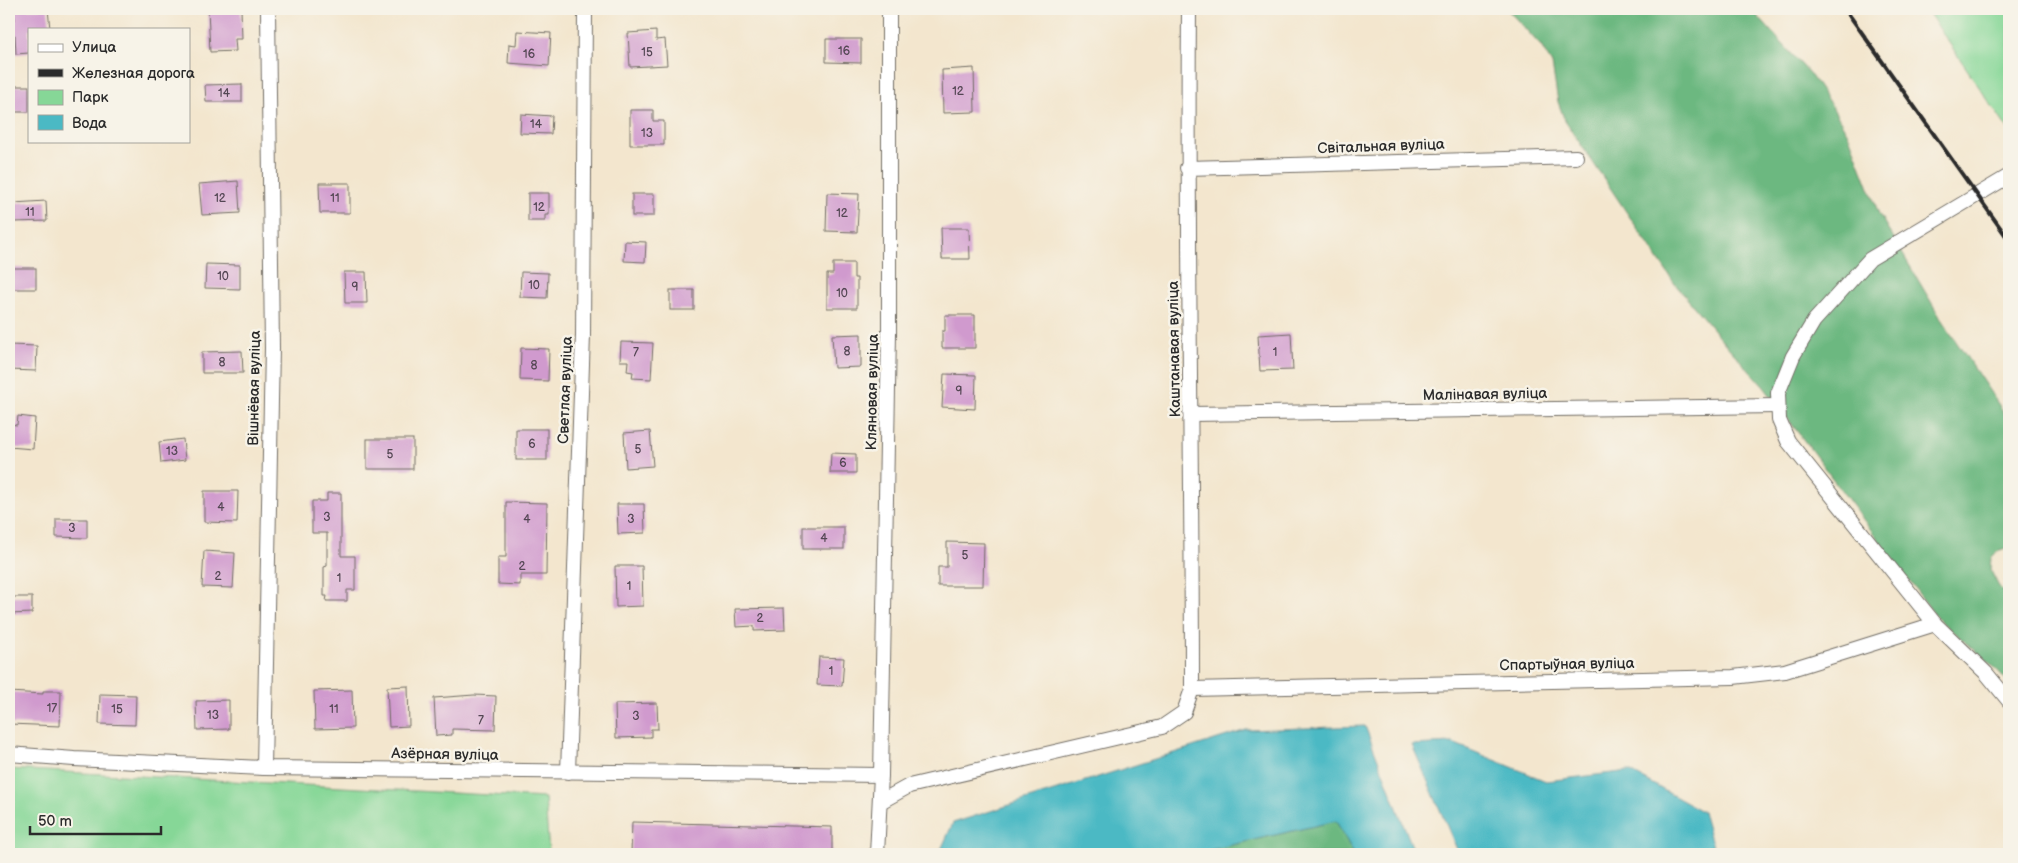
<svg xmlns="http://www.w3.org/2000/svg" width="2018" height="863" viewBox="0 0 2018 863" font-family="'Balsamiq Sans',sans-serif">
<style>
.green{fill:#86d797;stroke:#588161}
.forest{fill:#6cb880;stroke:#4c7256}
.water{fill:#4bb9c4;stroke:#3b7278}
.building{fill:#d09ace}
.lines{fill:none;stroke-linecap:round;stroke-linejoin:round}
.street-casing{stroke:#716c64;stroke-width:16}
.street{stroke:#fff;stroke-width:14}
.rail{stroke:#2b2b2b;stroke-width:4}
.labels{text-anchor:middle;stroke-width:5;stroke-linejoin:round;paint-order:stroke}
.number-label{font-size:12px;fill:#544754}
.street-label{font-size:15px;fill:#2b2b2b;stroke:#f7f3e8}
</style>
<rect width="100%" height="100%" fill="#f7f3e8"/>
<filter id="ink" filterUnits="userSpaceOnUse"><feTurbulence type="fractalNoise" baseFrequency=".02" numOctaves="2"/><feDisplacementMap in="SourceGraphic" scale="10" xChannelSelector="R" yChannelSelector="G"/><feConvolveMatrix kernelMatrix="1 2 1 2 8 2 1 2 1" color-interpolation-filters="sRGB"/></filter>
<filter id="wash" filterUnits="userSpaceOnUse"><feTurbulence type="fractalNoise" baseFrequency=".0096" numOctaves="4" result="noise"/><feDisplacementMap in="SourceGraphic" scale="20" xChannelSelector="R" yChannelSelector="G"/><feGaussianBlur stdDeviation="1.12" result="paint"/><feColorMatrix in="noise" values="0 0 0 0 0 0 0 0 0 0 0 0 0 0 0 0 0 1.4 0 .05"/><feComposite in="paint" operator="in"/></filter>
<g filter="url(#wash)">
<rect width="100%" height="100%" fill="#f3e6ce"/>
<g class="green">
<polygon points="1926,9 2009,9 2009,131"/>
<polygon points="9,769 545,798 549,854 9,854"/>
</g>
<g class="forest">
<path d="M1507,9H1751L1809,73L1831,105L1849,136L1879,214L1943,322L2009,420V551L2006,549L1997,552L1991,558L1990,569L1998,585L2009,600V683C1988,658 1961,640 1937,618L1764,387L1727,346L1675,284L1565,121L1558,102L1552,64L1541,46Z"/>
<polygon points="1336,821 1354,854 1193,854"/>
</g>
<g class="water">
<polygon points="1365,726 1415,854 1354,854 1336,821 1193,854 939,854 953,823 1246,730"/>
<polygon points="1453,743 1546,781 1629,771 1703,812 1715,854 1459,854 1412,745"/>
</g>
<g id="blocks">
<g class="building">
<polygon points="14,9 48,9 50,29 29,29 29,53 16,54 15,35 9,35 9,21 15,20"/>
<polygon points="208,9 241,9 242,39 235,39 236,51 210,52"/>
<polygon points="517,31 551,33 549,66 508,63 509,44 516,45"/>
<polygon points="656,31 656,40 665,39 667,65 630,67 628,33"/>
<polygon points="826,39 861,39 861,63 826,62"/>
<polygon points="974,68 975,112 943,113 942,70"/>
<polygon points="242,84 242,102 206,102 205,85"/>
<rect x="9" y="86" width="20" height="26"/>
<polygon points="630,110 653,110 653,121 664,121 664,145 630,145"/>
<polygon points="521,114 552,116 551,134 520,133"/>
<polygon points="238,181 240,213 202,215 199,184"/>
<polygon points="319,183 350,183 350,213 320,213"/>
<polygon points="528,193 549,193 549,215 545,215 545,221 528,221"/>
<polygon points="827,193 859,194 857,232 826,231"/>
<rect x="632" y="194" width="22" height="22"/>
<polygon points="46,201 47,221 14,222 13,203"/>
<polygon points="941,228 969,228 970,259 942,259"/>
<polygon points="625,241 646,242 645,262 624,261"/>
<polygon points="833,263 854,263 854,278 857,278 857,308 827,308 827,274 833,274"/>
<polygon points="206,264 240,265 240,289 205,288"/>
<rect x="9" y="268" width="27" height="21"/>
<polygon points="344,272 366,272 367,303 345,303"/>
<polygon points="521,272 548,273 547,298 520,297"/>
<rect x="670" y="290" width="24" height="20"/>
<polygon points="945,315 975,315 975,348 942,348 942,331 945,331"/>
<polygon points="1291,333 1293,370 1260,371 1258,335"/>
<polygon points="861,334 861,367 834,368 832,335"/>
<polygon points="621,342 653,343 651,379 632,378 633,372 627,371 628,361 620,361"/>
<polygon points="9,345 37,346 36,371 9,370"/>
<polygon points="521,348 549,349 548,381 520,380"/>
<polygon points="242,351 243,373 202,373 202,352"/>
<polygon points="944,374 976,375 975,409 942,407"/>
<polygon points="18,416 35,418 33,449 9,447 9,424 17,425"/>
<rect x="516" y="429" width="31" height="31"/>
<polygon points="650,431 653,466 626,468 624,433"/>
<polygon points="183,439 185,460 161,463 159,442"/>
<rect x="367" y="439" width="46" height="30"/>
<polygon points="831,453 856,454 856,473 830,473"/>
<polygon points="204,491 238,491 237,523 204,522"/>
<polygon points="327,493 341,493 341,556 355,556 355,590 347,590 347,601 326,601 327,596 324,596 324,567 327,566 327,533 312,533 312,501 327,501"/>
<polygon points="506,502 547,503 546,575 520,575 520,585 498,584 498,557 506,557"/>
<polygon points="617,504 644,504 645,533 618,534"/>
<polygon points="56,519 87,519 87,538 56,537"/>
<rect x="803" y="527" width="41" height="22"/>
<polygon points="947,542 984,543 983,586 938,586 938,567 947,567"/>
<polygon points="204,551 235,553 233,588 202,587"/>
<polygon points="615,566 642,566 643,606 616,607"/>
<polygon points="9,597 32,597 32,613 9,614"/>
<polygon points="784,608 785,630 754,631 754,626 736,627 735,609"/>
<polygon points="819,657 844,658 842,686 817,685"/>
<polygon points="408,686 409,726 389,727 387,687"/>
<polygon points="352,690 353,728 315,729 314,691"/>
<polygon points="43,691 61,691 60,726 9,724 9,692 43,694"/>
<polygon points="100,694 136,695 135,725 99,724"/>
<polygon points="474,695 496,696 495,730 452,729 452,735 436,736 434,698"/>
<polygon points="229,700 229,729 197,730 196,701"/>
<polygon points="657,703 658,729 651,729 651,737 616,738 615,704"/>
<polygon points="632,822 832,827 832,854 631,854"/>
</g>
</g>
</g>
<g filter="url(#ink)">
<use href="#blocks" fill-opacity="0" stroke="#716c64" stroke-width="1"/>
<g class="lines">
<g class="street-casing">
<g id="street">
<polyline points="1187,168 1576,157"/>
<polyline points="2009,176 1870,259 1814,321 1793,356 1778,393 1779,420 1788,441 1935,624 1986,673 2009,701"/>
<polyline points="1191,414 1778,406"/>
<polyline points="1192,689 1733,677 1785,671 1935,624"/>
<polyline points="9,754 74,759 264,768 881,775"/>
<polyline points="264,768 272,348 268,9"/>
<polyline points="568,772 583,335 585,9"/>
<path d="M880,802L909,786L1162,727L1184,712L1192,689C1192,462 1187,235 1189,9"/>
<polyline points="877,854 881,775 889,333 889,9"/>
</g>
</g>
<use href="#street" class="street"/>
<polyline class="rail" points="1845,9 2009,240"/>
</g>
</g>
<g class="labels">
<g class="number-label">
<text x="844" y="55">16</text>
<text x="647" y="56">15</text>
<text x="529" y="58">16</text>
<text x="958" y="95">12</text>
<text x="224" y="97">14</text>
<text x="536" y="128">14</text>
<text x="647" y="137">13</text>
<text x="220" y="202">12</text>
<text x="335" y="202">11</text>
<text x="539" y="211">12</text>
<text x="30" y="216">11</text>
<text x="842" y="217">12</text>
<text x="223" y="280">10</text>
<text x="534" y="289">10</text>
<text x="355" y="291">9</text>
<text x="842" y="297">10</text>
<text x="847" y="355">8</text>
<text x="636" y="356">7</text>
<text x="1275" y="356">1</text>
<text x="222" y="366">8</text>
<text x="534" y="369">8</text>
<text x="959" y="395">9</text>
<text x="532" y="448">6</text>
<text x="638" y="453">5</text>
<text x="172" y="455">13</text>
<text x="390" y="458">5</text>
<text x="843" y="467">6</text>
<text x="221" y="511">4</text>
<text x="327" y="521">3</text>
<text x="527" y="523">4</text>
<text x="631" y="523">3</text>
<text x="72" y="532">3</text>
<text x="824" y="542">4</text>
<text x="965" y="559">5</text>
<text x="522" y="570">2</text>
<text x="218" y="580">2</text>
<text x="339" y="582">1</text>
<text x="629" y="590">1</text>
<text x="760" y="622">2</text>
<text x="831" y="675">1</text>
<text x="52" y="712">17</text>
<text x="117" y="713">15</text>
<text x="334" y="713">11</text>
<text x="213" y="719">13</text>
<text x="636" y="720">3</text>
<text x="481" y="724">7</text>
</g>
<g class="street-label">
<text transform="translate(1381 146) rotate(-2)" y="5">Світальная вуліца</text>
<text transform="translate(1174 349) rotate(-91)" y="5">Каштанавая вуліца</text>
<text transform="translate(254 388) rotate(-89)" y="5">Вішнёвая вуліца</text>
<text transform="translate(565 390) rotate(-88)" y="5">Светлая вуліца</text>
<text transform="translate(872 392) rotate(-89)" y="5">Кляновая вуліца</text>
<text transform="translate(1485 394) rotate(-1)" y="5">Малінавая вуліца</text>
<text transform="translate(1567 664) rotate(-1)" y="5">Спартыўная вуліца</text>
<text transform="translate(445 754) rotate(1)" y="5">Азёрная вуліца</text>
</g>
</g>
<rect width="2018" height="863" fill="none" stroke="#f7f3e8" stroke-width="30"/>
<rect x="28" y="28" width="162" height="115" fill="#f7f3e8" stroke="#a5a39c"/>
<rect x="38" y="44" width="25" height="8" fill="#ffffff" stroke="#a5a39c"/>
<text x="72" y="52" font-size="15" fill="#2b2b2b">Улица</text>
<rect x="38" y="69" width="25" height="8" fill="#2b2b2b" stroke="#a5a39c"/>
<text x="72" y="78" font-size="15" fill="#2b2b2b">Железная дорога</text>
<rect x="38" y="90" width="25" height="15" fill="#86d797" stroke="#a5a39c"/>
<text x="72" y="102" font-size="15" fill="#2b2b2b">Парк</text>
<rect x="38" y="115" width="25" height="15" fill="#4bb9c4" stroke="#a5a39c"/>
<text x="72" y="128" font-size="15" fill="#2b2b2b">Вода</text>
<path d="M30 826v8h131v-8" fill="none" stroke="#2b2b2b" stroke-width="2.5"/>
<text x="38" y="826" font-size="15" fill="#2b2b2b" stroke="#f7f3e8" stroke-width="4" paint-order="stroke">50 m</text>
</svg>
